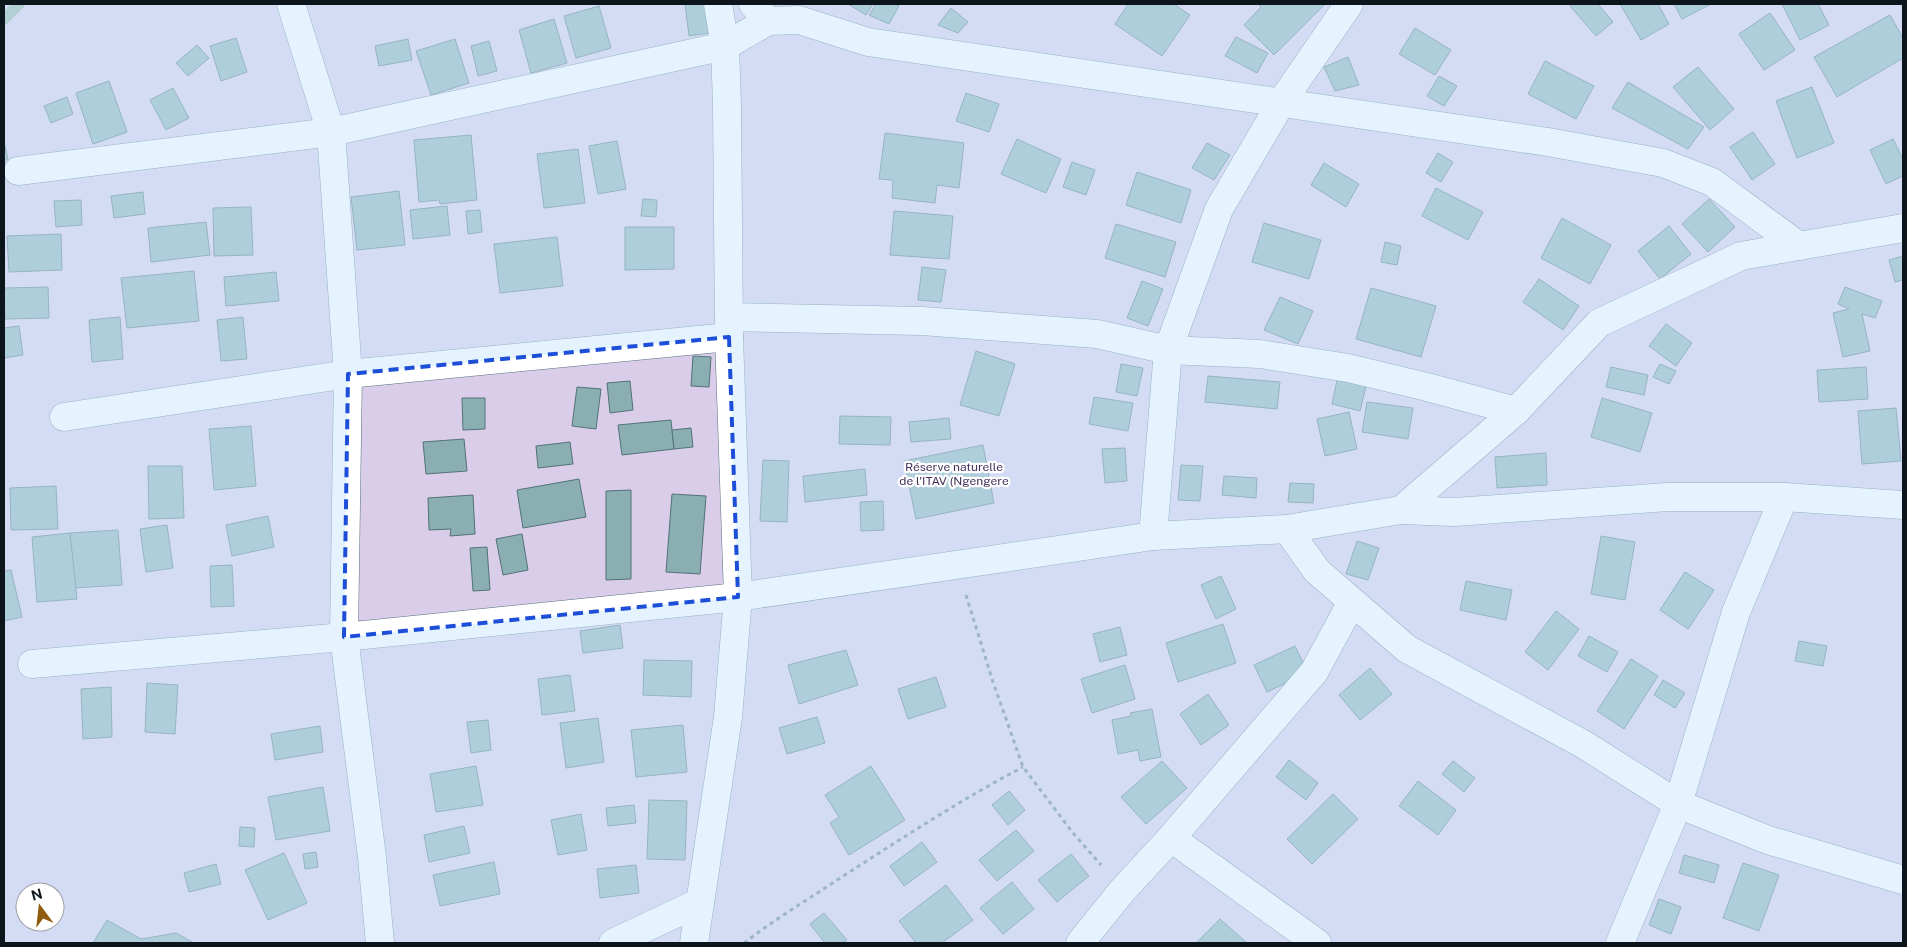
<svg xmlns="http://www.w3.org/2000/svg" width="1907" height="947" viewBox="0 0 1907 947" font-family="'Public Sans',sans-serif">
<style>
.green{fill:#d9cde9;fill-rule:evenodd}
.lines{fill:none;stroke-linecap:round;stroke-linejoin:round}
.stream{stroke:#8db1a3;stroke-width:11}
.building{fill:#8baeb2;stroke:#527377}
.minor-casing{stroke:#577080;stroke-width:29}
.path{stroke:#637681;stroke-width:3;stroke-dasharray:4 4;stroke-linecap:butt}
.minor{stroke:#fff;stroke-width:28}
.marked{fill:none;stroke:#1d4ed8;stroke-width:4;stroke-dasharray:10 6;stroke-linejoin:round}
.labels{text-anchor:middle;stroke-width:4.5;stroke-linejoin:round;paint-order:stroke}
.park-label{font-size:12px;fill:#45315b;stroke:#fff}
</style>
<rect width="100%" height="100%" fill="#ceeafd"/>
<path class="green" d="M4,4H1903V943H4ZM25,892H55V922H25Z"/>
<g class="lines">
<polyline class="stream" points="4,19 19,4"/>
</g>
<g class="building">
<polygon points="685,4 713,4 716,32 689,36"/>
<polygon points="848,4 873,4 866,15"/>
<polygon points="876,4 895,4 899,6 889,24 869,15"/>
<polygon points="1128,4 1174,4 1190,15 1162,56 1115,24"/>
<polygon points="1258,4 1325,4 1274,55 1244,25 1261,7"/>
<polygon points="1572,4 1598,4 1613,22 1596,36 1570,6"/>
<polygon points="1620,4 1658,4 1669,24 1641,40"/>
<polygon points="1674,4 1711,4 1682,19"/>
<polygon points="1782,4 1818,4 1829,25 1800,40"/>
<polygon points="599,6 611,48 576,58 564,16"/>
<polygon points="951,8 968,22 958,33 938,25"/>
<polygon points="1770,13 1795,50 1764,70 1739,34"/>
<polygon points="1890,15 1903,38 1903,58 1837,97 1814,57"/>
<polygon points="554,19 567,63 531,73 519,30"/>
<polygon points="1415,28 1451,50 1435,75 1399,54"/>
<polygon points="1236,37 1268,53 1257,73 1225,56"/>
<polygon points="236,38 247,72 221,81 210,46"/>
<polygon points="408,39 412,60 379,66 375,46"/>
<polygon points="455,39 469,83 431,95 416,51"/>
<polygon points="489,41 497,71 478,76 471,46"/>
<polygon points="197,45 209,58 188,76 176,63"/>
<polygon points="1348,57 1359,85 1335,91 1324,67"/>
<polygon points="1545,61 1594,86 1576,119 1528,94"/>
<polygon points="1698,67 1734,109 1710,130 1673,87"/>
<polygon points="1439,76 1457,86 1444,106 1427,96"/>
<polygon points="109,81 127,132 93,144 76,93"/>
<polygon points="1628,82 1704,127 1688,149 1612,108"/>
<polygon points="1812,87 1834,143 1797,158 1776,101"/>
<polygon points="173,88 189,118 166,130 150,100"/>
<polygon points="966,93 999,104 989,132 956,121"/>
<polygon points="67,97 73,114 51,123 44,106"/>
<polygon points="1753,132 1775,164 1752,180 1730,147"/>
<polygon points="885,133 964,143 959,188 937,185 935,203 892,198 893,180 879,179"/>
<polygon points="471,135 477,200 440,204 439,200 419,202 414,140"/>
<polygon points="1017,139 1061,159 1046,193 1001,174"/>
<polygon points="1893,139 1903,159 1903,176 1886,184 1870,150"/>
<polygon points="4,141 8,159 4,161"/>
<polygon points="617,141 626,189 598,194 589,146"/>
<polygon points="1207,143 1230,155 1214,180 1192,168"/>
<polygon points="578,149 585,203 544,208 537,154"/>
<polygon points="1438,153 1453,162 1441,182 1426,173"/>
<polygon points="1072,162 1095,170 1086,195 1063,187"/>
<polygon points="1324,163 1359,184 1346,207 1311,185"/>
<polygon points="1137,172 1191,190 1181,223 1126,205"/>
<polygon points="1436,188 1483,212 1468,240 1422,216"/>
<polygon points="399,191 405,245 357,250 351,197"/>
<polygon points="143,192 145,214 114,218 111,196"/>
<polygon points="643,199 657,200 656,217 641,216"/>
<polygon points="1709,199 1735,227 1708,252 1682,224"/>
<polygon points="81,200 82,225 56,227 54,201"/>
<polygon points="447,206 450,235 413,239 410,210"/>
<polygon points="251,207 253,255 214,256 213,208"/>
<polygon points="480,210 482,232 468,234 466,211"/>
<polygon points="894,211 953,216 949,259 890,255"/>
<polygon points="1562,218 1611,245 1590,284 1541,258"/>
<polygon points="206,222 210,255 151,262 148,228"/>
<polygon points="1264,223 1321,240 1309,279 1252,262"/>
<polygon points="1116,224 1176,242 1165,277 1105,258"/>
<polygon points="1669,226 1691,254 1660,279 1638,251"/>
<polygon points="625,227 674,227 674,269 625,270"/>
<polygon points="61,234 62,270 9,272 7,236"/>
<polygon points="557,237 563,286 500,293 494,244"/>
<polygon points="1385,242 1401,246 1397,265 1381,262"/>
<polygon points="1903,256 1903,280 1895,282 1889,260"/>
<polygon points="922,267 946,270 941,302 918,300"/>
<polygon points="194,271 199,321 127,328 121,278"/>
<polygon points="276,272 279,301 226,306 224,277"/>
<polygon points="1539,279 1579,306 1563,330 1523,302"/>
<polygon points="1142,281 1163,289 1148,326 1127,318"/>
<polygon points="48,287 49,318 5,319 4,288"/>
<polygon points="1845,287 1882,301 1875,318 1862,314 1870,351 1843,357 1833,313 1849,309 1838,304"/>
<polygon points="1371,288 1436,306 1421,357 1356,339"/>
<polygon points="1280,297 1313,311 1298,344 1264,330"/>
<polygon points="120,317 123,359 92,362 89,320"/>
<polygon points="243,317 247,359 221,361 217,320"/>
<polygon points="1666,324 1692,343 1676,366 1649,346"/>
<polygon points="19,326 23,355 4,358 4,328"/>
<polygon points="976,351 1015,364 999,416 960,405"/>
<polygon points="693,356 711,357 709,387 691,386"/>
<polygon points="1121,364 1143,368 1137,396 1116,392"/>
<polygon points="1660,364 1676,371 1669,384 1653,377"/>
<polygon points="1611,367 1648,375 1644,395 1606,387"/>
<polygon points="1866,367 1868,399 1819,402 1817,370"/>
<polygon points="1208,376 1280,382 1277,409 1205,402"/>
<polygon points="1337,380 1366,386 1360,411 1332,404"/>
<polygon points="630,381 633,410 610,413 607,383"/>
<polygon points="577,387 601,389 596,429 572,426"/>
<polygon points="1094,397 1133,403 1128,431 1089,424"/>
<polygon points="462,398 485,398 485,429 463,430"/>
<polygon points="1602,398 1652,413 1640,452 1591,437"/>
<polygon points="1367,402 1413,408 1408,439 1362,432"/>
<polygon points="1896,408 1901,461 1862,464 1858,411"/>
<polygon points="1349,412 1357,449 1325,456 1317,419"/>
<polygon points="840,416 891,417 890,445 839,444"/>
<polygon points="949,418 951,439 911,442 909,422"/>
<polygon points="671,420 674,449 622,455 618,425"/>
<polygon points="251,426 256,486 214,490 209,429"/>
<polygon points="691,428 693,447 674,449 672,430"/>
<polygon points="464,439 467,471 426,474 423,442"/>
<polygon points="570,442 573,464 538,468 536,446"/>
<polygon points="983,445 994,503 916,519 904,461"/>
<polygon points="1125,448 1127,481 1105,483 1102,449"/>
<polygon points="1546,453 1547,485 1497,488 1495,457"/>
<polygon points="763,460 789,461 787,522 760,521"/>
<polygon points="1181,465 1203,466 1200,501 1178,500"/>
<polygon points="148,466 182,466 184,518 149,519"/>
<polygon points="865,469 867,495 805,502 803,476"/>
<polygon points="1224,476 1257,478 1256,498 1222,495"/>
<polygon points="579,479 586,517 523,528 517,490"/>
<polygon points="1290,483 1314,484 1313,503 1288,502"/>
<polygon points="56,486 58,529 11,530 10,488"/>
<polygon points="631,490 631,579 606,580 606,491"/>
<polygon points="672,494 706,496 700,574 666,572"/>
<polygon points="473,495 475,534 450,536 451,529 429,530 428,498"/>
<polygon points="883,501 884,530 861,531 860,502"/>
<polygon points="268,516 274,547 232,556 226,525"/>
<polygon points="167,525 173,568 146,572 140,529"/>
<polygon points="118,530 122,585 74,588 70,533"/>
<polygon points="70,533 77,599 37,602 32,537"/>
<polygon points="522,534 528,570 503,575 496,539"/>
<polygon points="1601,536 1635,542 1625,600 1591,594"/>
<polygon points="1357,541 1379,548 1368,580 1346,574"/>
<polygon points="487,547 490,590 473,591 470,548"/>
<polygon points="232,565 234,606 211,607 210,566"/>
<polygon points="11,570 22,617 4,621 4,571"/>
<polygon points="1685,572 1714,590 1688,629 1660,610"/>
<polygon points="1221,576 1236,609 1216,619 1201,585"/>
<polygon points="1466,581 1512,590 1506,620 1460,610"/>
<polygon points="1556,611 1579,629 1548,670 1525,652"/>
<polygon points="1223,624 1236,663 1178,682 1166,643"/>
<polygon points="620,625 623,648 583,653 580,631"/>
<polygon points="1120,627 1127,655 1100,662 1093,634"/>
<polygon points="1589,636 1618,652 1607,672 1578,656"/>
<polygon points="1799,641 1827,646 1823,666 1795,661"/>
<polygon points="1295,646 1308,673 1267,692 1254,665"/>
<polygon points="846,650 858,685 799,704 788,665"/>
<polygon points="1631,659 1658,676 1624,729 1597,711"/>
<polygon points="644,660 692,661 691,697 643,695"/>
<polygon points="1125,665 1135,699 1092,713 1081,679"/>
<polygon points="1370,668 1392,694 1360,720 1339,695"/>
<polygon points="570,675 575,711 542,715 538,679"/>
<polygon points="936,677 946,707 908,719 898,689"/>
<polygon points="1663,680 1685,693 1675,708 1654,695"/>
<polygon points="147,683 178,685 175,734 145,732"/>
<polygon points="111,687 112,737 83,739 81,689"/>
<polygon points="1208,694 1229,725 1201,745 1180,714"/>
<polygon points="1152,709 1161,757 1140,761 1138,750 1118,754 1112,720 1131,716 1130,713"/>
<polygon points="817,717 825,743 787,754 779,728"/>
<polygon points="598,718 604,762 566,768 560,723"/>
<polygon points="488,720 491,750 471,753 467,722"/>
<polygon points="683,725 687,772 636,777 631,730"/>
<polygon points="320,726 323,752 275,760 271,734"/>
<polygon points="1289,760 1318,783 1306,800 1276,777"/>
<polygon points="1162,761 1187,788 1146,824 1121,797"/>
<polygon points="1453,761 1475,778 1464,792 1442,774"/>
<polygon points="476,766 483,805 436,812 430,774"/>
<polygon points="871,766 905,820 849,855 830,823 839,817 825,795"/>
<polygon points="1418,781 1456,810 1438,835 1399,806"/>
<polygon points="323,787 330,831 276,840 268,797"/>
<polygon points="1009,791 1025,810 1008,825 992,805"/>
<polygon points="1333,794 1358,819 1312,864 1287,839"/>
<polygon points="649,800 687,801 685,860 647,859"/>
<polygon points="634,805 636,823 608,826 606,808"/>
<polygon points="581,814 587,850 558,855 551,820"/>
<polygon points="464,826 470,853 429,862 424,835"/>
<polygon points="240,827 255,828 254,847 239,846"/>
<polygon points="1016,830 1034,851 997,881 979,860"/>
<polygon points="922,842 937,862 904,886 890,866"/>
<polygon points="316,852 318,867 305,869 303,854"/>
<polygon points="284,853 307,903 268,920 245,870"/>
<polygon points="1071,854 1089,876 1057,902 1038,880"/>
<polygon points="1684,855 1719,865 1714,883 1679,873"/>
<polygon points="494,862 500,894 440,906 433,875"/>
<polygon points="1743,863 1779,875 1759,931 1723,918"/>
<polygon points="216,864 221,884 189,892 184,873"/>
<polygon points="636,865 639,893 600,898 597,869"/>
<polygon points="1012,882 1034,909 1003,934 980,908"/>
<polygon points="946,885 973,920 942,943 916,943 899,921"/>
<polygon points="1659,899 1681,907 1671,934 1649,925"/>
<polygon points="824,913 847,940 842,943 825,943 810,924"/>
<polygon points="1220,919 1247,943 1196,943"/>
<polygon points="107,920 141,939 176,933 194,943 93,943"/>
</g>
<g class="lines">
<g class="minor-casing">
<g id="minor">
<polyline points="291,4 331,132 348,374 344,637 372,857 380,943"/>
<polyline points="753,4 768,21"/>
<polyline points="18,171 331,132 725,46 718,4"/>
<polyline points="729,317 922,321 1097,334 1168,350 1260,354 1348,368 1427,387 1516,411"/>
<polyline points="64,417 348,374 729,337"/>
<polyline points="1401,510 1454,512 1668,497 1784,497 1903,505"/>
<polyline points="1287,529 1317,571 1407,649 1583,744 1678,804 1768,840 1903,880"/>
<polyline points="1153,536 1168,350 1219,209 1281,103 1349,4"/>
<polyline points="32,664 344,637 738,597 1153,536 1287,529 1401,510 1516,411 1599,323 1741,256 1903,228"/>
<polyline points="1171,838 1314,672 1352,602"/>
<polyline points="613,943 700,902"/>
<polyline points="694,943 728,717 738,597 729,337 727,105 725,46 768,21 799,20 868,42 1548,142 1663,163 1712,182 1799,246"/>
<polyline points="1080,943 1122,891 1171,838 1317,943"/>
<polyline points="1620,943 1678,804 1736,612 1784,497"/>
</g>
</g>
<g class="path">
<polyline points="966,595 993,682 1023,767 1073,833 1101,865"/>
<path d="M744,943C778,917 815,895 851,871C907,835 964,798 1023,767"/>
</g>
<use href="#minor" class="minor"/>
</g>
<path d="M0 0H1907V947H0ZM729,337L738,597L344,637L348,374Z" fill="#ceeafd" fill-opacity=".55" fill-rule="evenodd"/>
<path class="marked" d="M729,337L738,597L344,637L348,374Z"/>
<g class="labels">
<g class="park-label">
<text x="954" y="471">Réserve naturelle<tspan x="954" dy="14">de l'ITAV (Ngengere</tspan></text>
</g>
</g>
<rect width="1907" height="947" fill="none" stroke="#0b151b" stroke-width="10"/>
<g transform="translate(40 907) rotate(345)"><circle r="24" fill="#ffffff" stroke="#9da1a4"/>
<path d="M0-4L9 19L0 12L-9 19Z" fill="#8f5b0c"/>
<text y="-8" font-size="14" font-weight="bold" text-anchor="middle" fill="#0b151b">N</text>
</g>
</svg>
